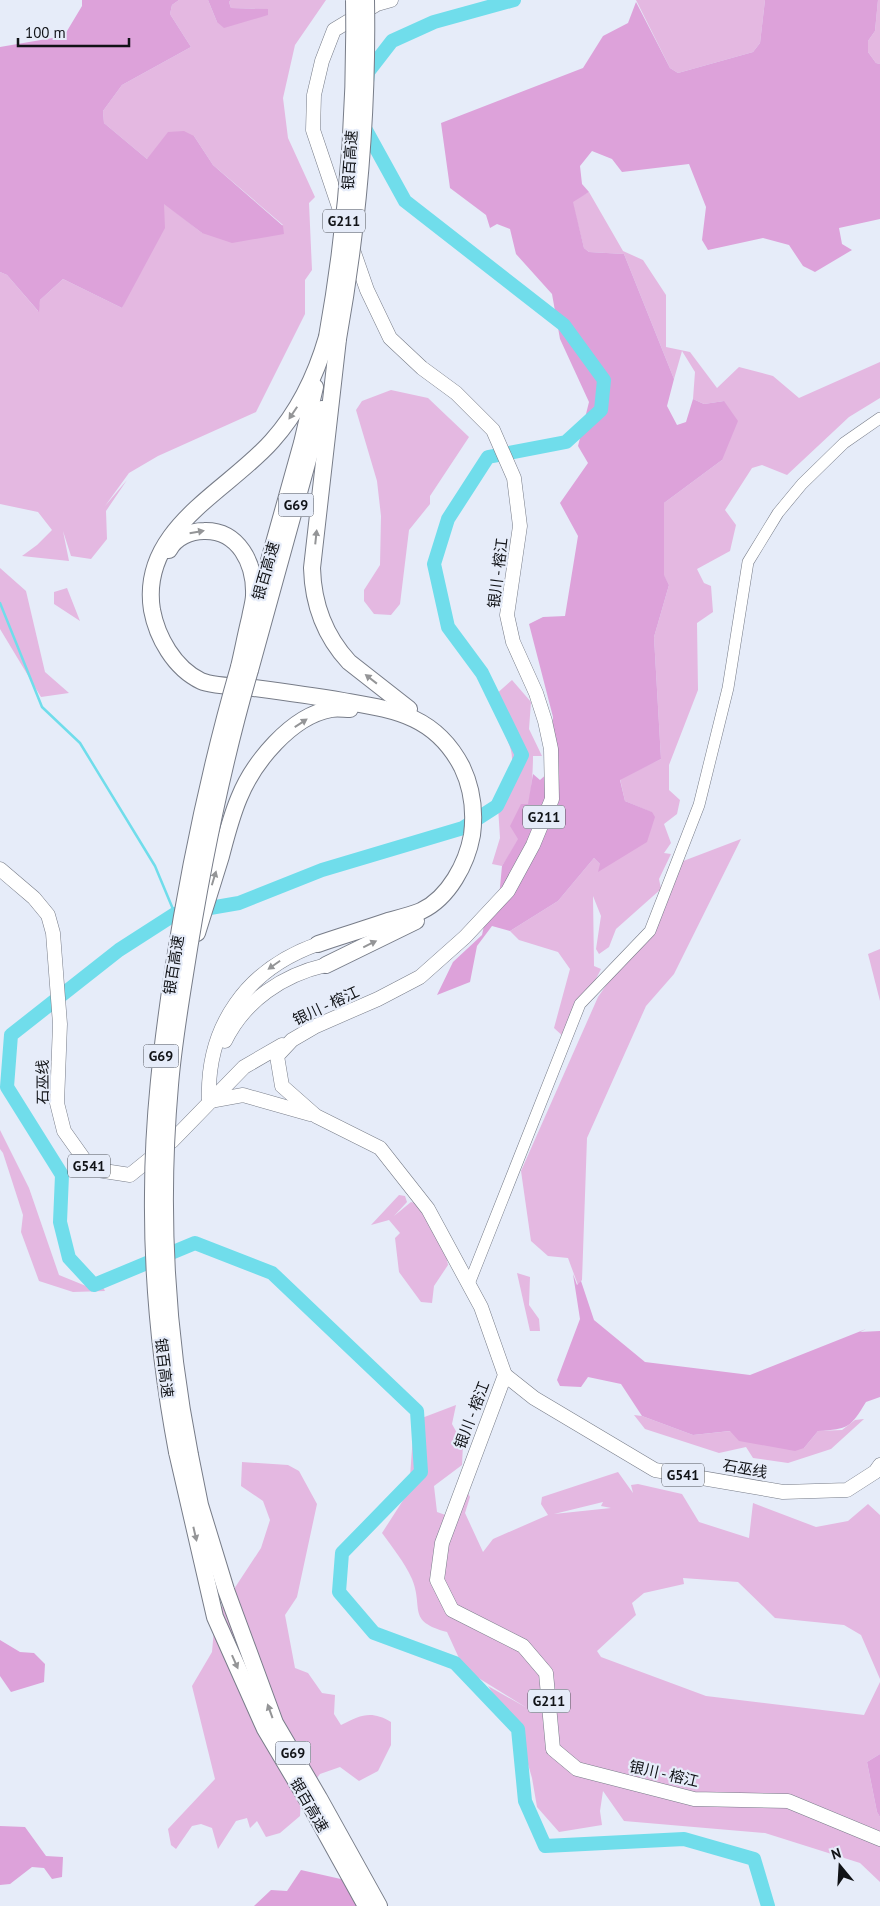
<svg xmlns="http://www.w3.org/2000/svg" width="880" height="1906" viewBox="0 0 880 1906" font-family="'PT Sans','Noto Sans SC',sans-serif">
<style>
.green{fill:#e4b8e1;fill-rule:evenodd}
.forest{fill:#dda2da}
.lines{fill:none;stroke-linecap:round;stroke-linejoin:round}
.stream{stroke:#70ddeb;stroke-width:2.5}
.river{stroke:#70ddeb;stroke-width:14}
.tertiary-casing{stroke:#777c88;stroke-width:12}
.trunk-casing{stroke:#777c88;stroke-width:15}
.motorway-casing{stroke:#777c88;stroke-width:18}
.tertiary{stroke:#fff;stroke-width:11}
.trunk{stroke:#fff;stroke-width:14}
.motorway{stroke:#fff;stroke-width:16}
.motorway-bridge-casing{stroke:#777c88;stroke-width:18;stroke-linecap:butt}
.motorway-bridge{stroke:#fff;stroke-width:16}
.oneway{fill:#949597}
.labels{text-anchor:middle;stroke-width:4.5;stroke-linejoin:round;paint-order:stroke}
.shield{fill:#e6ecf9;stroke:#51545b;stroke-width:1}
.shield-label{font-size:14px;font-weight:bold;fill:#111317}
.street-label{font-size:15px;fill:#111317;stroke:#e6ecf9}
</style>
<rect width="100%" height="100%" fill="#e6ecf9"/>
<g class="green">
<polygon points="179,0 208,0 217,22 267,9 231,8 229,2 231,0 326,0 295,45 283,98 288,138 315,197 309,203 312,270 305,280 305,314 256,412 158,456 129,473 105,506 127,480 106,511 107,539 91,559 71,556 63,531 69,561 22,556 37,545 52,530 38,512 0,504 0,272 7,275 38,311 40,300 63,279 122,308 164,203 202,233 283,225 213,165 194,136 147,159 104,123 103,111 122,85 191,47 170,14 172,5"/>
<polygon points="636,0 765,0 760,43 753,52 678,73 670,68"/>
<polygon points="878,0 880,0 880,64 876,63 868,52 868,41 875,31"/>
<polygon points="589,192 623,251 643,260 666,295 666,347 690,352 717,388 739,367 773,376 799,398 880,362 880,398 849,417 787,475 762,465 752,468 725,510 736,525 730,551 697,569 704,583 711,586 713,612 697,623 698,690 669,765 669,790 680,800 677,814 664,824 671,843 664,853 671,854 659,879 661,889 616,929 609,947 599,954 596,949 601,916 593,896 594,966 601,969 566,1039 554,1028 570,969 558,952 519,940 510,931 558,901 594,858 600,864 651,812 625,801 620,779 661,759 654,637 669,585 664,576 664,503 722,460 724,401 704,404 693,399 695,372 682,351 674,379 624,254 589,252 584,248 572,201"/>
<polygon points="391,390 428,398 469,437 430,496 430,504 409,530 400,604 391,615 374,614 364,601 364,590 380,565 381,516 377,481 356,410 362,401"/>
<polygon points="0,568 26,591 45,672 69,693 41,697 0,629"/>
<polygon points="67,588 80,621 54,604 54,592"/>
<path d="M512,680L531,702L529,729L542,756H533C533,782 529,816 518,840C513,849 507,858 502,866L492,864L500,838L497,791C534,750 490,734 499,699L494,696Z"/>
<polygon points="741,839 674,974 646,1006 587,1138 582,1280 578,1285 568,1258 548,1256 531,1241 521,1171 598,997 671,891 678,863"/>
<polygon points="880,949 880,1001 868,954"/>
<polygon points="0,1130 29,1188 59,1275 86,1286 102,1285 105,1291 73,1292 39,1281 21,1232 23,1215 3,1153 0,1149"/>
<polygon points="399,1195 405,1196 407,1202 394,1216 411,1202 419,1204 446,1254 448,1265 434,1286 432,1303 421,1302 399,1272 395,1238 400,1233 389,1220 371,1225"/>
<polygon points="517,1273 530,1277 529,1305 539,1319 540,1331 530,1331"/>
<path d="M456,1405L452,1424L463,1444L462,1465L434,1486L437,1512L454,1518L467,1491L470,1497L465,1513L483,1552L493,1539L548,1515L541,1504L542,1497L618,1472L633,1493L631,1485L638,1484L682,1494L699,1522L749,1538L753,1503L816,1527L848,1521L868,1504L880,1515V1679L861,1635L844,1625L775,1618L738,1582L683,1578L684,1584L644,1593L632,1603L636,1615L597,1651L601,1657L706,1696L864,1715L880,1682V1754L867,1762L877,1812L880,1817V1882L860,1863L765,1833L624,1821L603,1791L600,1811L602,1825L559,1832L537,1807L532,1778L519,1733L488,1686L527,1708L464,1669L447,1632C406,1621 424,1608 412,1579C405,1563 392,1547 382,1533L409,1491L414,1421ZM603,1502L601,1506L611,1508L554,1514Z"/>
<polygon points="634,1415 642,1416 693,1435 731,1431 804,1448 818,1431 842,1430 855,1420 864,1419 831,1449 788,1463 753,1458 746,1447 719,1453 645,1429"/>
<path d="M242,1462L288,1465L299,1471L317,1504L297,1597L285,1615L295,1668L308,1673L322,1693L335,1695L334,1714L341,1725C361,1715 371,1710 391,1722V1745L378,1771L359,1781L340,1767L320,1774L301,1799L300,1816L280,1833L266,1837L257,1821L250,1828L247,1818L236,1821L218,1849L212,1828L201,1824L192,1826L176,1849L171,1845L168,1829L215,1779L192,1686L212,1652L215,1618L261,1548L270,1520L263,1501L241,1486Z"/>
</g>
<g class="forest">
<polygon points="82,0 179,0 172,5 170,14 191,47 122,85 103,111 104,123 147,159 168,132 184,131 194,136 213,165 283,226 284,234 232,243 202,233 164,204 165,228 122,308 63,279 40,300 39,312 7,275 0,272 0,47 64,36 82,6"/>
<polygon points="208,0 231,0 229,2 231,8 268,9 268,15 224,28 217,22"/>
<polygon points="765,0 878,0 875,31 868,41 868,52 876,63 880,64 880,219 839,228 842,244 852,250 815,272 803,266 789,245 763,238 708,250 702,240 706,207 689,164 622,172 612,159 592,151 580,166 582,184 589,192 573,202 584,248 589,252 624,254 674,379 667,406 677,425 686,422 693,399 704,404 724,401 738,421 722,460 664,503 664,575 669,585 654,637 661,759 620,780 625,801 652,812 655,817 647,842 598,872 600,864 594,858 558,901 510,931 492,926 477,946 470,982 437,995 453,962 482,935 485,921 498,908 502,866 518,839 510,826 521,804 528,804 533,774 540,780 549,772 553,717 529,624 543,617 565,616 578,536 560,503 588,463 578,446 589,402 560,339 552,294 516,254 510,229 497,224 490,228 486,215 450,188 441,123 583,68 603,36 628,23 636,2 670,68 678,73 753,52 760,43"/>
<path d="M573,1274L577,1285L581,1281L594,1320L645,1362L750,1375L866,1329L860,1332L880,1331V1397L866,1402C850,1428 849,1429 818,1431L804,1448L795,1451L739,1441L730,1431L693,1435L642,1416L621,1384L588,1377L581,1387L560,1386L557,1380L580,1319Z"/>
<polygon points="0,1640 20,1652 34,1653 45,1664 44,1682 11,1692 0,1676"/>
<polygon points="880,1754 880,1817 877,1812 867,1762"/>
<polygon points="0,1826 25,1827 46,1856 63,1857 62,1877 52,1879 44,1868 32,1867 10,1884 0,1885"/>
<polygon points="301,1870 354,1882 357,1906 254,1906 271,1890 287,1891"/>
</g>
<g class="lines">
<polyline class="stream" points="0,603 42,707 80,743 155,866 175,914"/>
<g class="river">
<polyline points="367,82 368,72 392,41 434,22 514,0"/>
<polyline points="362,123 405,201 564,325 604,380 601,410 566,442 488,457 448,519 434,564 448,627 482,673 522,755 497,806 463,828 322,870 239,903 175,914 119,950 11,1035 7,1087 62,1175 60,1222 69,1258 94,1285 195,1243 272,1273 417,1411 421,1472 342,1553 339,1592 374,1633 455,1663 518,1729 525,1801 545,1846 684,1839 754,1859 768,1906"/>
</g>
<g class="tertiary-casing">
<polyline id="tertiary" points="469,1284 580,1004 650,931 699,805 728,688 748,562 778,513 802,484 844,443 880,418"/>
</g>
<g class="trunk-casing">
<g id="trunk">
<polyline points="343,219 313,130 314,95 322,61 334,30 377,4 391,0"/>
<polyline points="352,247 367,290 390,338 422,368 456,393 493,430 514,478 520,526 507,615 513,642 536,693 545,721 551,749 552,799 533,845 508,891 465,937 420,977 378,999 316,1026 292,1040 277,1056 282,1086 316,1116 380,1148 428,1209 481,1307 505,1375 442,1543 437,1580 452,1610 523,1646 546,1673 553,1749 577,1769 694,1799 788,1801 880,1839"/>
<polyline points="0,869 34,898 48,915 53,933 60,1024 57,1103 64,1131 91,1169 130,1175 172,1141 244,1067 282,1045"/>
<path d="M225,1041C245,1000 283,975 326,965"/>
<path d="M209,1101C206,1026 247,969 318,944"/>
<polyline points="210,1101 243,1095 310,1114"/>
<polyline points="505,1375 534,1398 655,1470 783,1492 847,1490 875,1472 880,1465"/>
</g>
</g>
<g class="motorway-casing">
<g id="motorway">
<path d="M338,339L312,568C313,604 324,635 349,662L409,709"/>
<path d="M169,550C175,538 190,531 204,531C239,530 255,564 254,595C254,602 251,611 250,618C246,634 243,650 239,667"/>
<polyline points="258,600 302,443 315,387"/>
<polyline points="250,670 322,409"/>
<path d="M197,933C205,907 213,882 221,856C226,837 231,817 239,798C253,763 291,716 331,709C337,708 344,709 350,709"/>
<path d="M318,944C341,936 365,929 388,921C399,918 411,915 421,911C449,898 467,863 472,835C475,812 472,788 462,767C435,715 394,710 343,701C313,696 284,692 254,688C241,687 212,686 201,681C174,668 157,637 152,610C139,529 227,492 272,441C299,411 316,375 327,337"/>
<polyline points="326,965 416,921"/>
<polyline points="177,1452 215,1617 265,1729 309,1803 366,1906"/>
<polyline points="190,1455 200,1505 226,1590 275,1723 319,1798 379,1906"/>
</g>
</g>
<use href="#tertiary" class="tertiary"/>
<use href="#trunk" class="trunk"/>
<use href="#motorway" class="motorway"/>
<g class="motorway-bridge-casing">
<g id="motorway-bridge">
<path d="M327,337C347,225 356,113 354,0"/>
<path d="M338,339C358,227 368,114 366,0"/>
<path d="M177,1452C161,1367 152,1281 153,1194C153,1119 162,1045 173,971C189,868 210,767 239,667"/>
<path d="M190,1455C166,1333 159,1209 170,1085C173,1048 179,1011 185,974C201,871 221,770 250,670"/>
</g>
</g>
<use href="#motorway-bridge" class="motorway-bridge"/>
</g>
<defs><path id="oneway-solid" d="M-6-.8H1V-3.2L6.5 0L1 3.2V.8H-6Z" transform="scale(1.25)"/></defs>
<g class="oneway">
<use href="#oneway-solid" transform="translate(293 413) rotate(124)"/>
<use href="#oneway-solid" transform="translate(197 532) rotate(-10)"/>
<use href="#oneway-solid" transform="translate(316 537) rotate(-84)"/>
<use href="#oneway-solid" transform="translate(371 679) rotate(-142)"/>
<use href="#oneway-solid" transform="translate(301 723) rotate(-33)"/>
<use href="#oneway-solid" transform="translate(214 878) rotate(-73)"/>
<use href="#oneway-solid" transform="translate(370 944) rotate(-26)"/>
<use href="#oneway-solid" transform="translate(274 965) rotate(145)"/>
<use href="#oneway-solid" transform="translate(195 1534) rotate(77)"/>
<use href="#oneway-solid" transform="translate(235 1662) rotate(66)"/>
<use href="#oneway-solid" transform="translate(270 1711) rotate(-110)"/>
</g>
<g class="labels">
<g class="shield">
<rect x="323" y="209.5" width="42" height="23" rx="4"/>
<rect x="278.5" y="493.5" width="35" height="23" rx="4"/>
<rect x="523" y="805.5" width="42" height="23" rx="4"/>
<rect x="143.5" y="1044.5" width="35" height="23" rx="4"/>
<rect x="68" y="1154.5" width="42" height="23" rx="4"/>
<rect x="662" y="1463.5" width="42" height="23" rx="4"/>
<rect x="528" y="1689.5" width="42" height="23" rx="4"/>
<rect x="275.5" y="1741.5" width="35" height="23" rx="4"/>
</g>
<g class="shield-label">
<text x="344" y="226">G211</text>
<text x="296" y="510">G69</text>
<text x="544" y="822">G211</text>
<text x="161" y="1061">G69</text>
<text x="89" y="1171">G541</text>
<text x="683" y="1480">G541</text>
<text x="549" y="1706">G211</text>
<text x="293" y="1758">G69</text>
</g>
<g class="street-label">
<text transform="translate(350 160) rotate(-86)" y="5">银百高速</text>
<text transform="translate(266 571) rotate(-74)" y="5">银百高速</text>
<text transform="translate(498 573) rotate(-83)" y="5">银川 - 榕江</text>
<text transform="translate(174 965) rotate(-81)" y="5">银百高速</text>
<text transform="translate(326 1006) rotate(-25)" y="5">银川 - 榕江</text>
<text transform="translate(43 1082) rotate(-90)" y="5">石巫线</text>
<text transform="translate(164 1368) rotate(83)" y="5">银百高速</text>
<text transform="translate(472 1415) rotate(-69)" y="5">银川 - 榕江</text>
<text transform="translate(745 1469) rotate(10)" y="5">石巫线</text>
<text transform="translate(664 1774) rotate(13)" y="5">银川 - 榕江</text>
<text transform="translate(309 1805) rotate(60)" y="5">银百高速</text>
</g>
</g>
<g transform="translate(840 1866) rotate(342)" stroke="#e6ecf9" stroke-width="4" paint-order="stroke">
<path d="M0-4L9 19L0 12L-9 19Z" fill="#111317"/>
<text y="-8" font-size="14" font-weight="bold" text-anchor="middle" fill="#111317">N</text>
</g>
<path d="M18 38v8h111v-8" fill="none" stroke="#111317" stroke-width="2.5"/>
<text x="25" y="38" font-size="15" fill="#111317" stroke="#e6ecf9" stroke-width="4" paint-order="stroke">100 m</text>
</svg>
